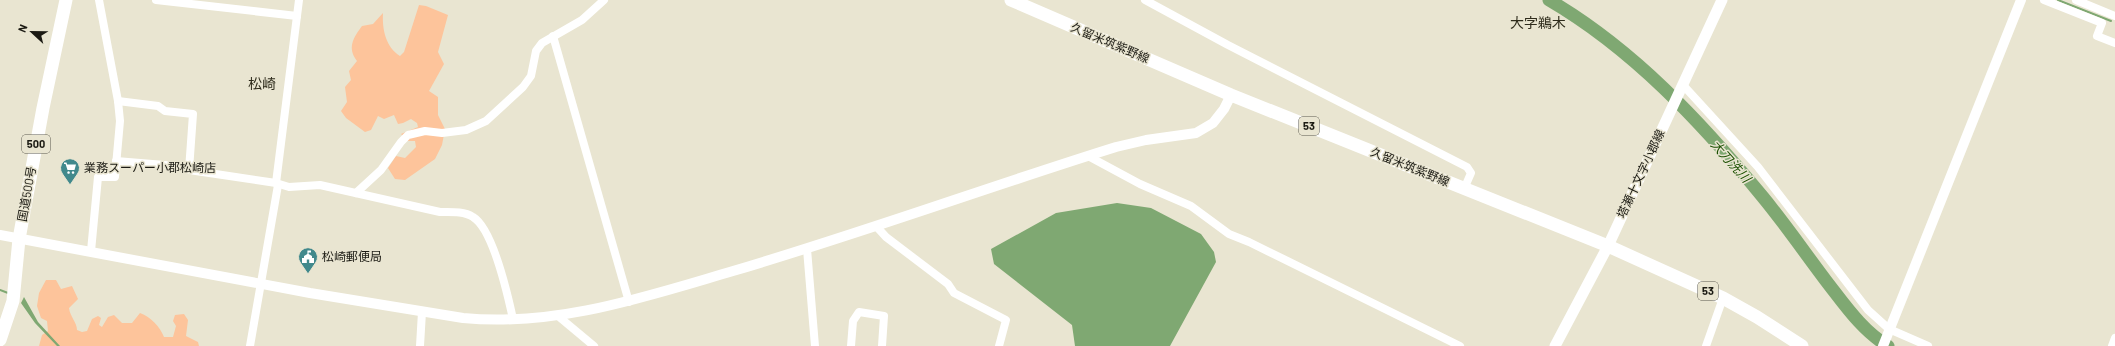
<svg xmlns="http://www.w3.org/2000/svg" width="2115" height="346" viewBox="0 0 2115 346" font-family="Barlow,'Noto Sans JP',sans-serif">
<style>
.green{fill:#fdc49b}
.water{fill:#7fa872}
.lines{fill:none;stroke-linecap:round;stroke-linejoin:round}
.stream{stroke:#7fa872;stroke-width:2}
.river{stroke:#7fa872;stroke-width:13}
.minor{stroke:#fff;stroke-width:8}
.tertiary{stroke:#fff;stroke-width:10}
.secondary{stroke:#fff;stroke-width:11}
.primary{stroke:#fff;stroke-width:13}
.trunk{stroke:#fff;stroke-width:13}
.labels{text-anchor:middle;stroke-width:3;stroke-linejoin:round;paint-order:stroke}
.shield{fill:#e9e5d1;stroke:#59574c;stroke-width:1}
.shield-label{font-size:11px;font-weight:bold;fill:#1b1a13}
.street-label{font-size:12px;fill:#1b1a13;stroke:#e9e5d1}
.poi-label{font-size:12px;fill:#1b1a13;stroke:#e9e5d1;text-anchor:start}
.water-label{font-size:13px;font-style:italic;fill:#1b5000;stroke:#e9e5d1}
.quarter-label{font-size:14px;fill:#2e2b1b;stroke:#e9e5d1}
</style>
<rect width="100%" height="100%" fill="#e9e5d1"/>
<g class="green">
<path d="M419,5L426,6L448,15L438,52L444,64L429,91L438,97V115L445,129L442,145L435,159L405,180L395,179L388,168L396,156L405,158L416,147L415,141H408L401,134L418,127L417,123L411,119L403,123L398,124L394,115L384,119L378,116L371,130L365,132L346,118L341,111L347,102L345,87L351,80L349,71L357,61C347,48 353,38 362,26L373,24L383,13C382,30 386,47 400,56L404,52Z"/>
<path d="M46,280H56L61,289L72,286L78,299L69,308C70,317 77,322 77,330L82,332L87,331L92,319L98,316L101,318L99,325L102,327L108,317L114,315L122,323H132L140,313C151,317 160,327 164,337H173L176,326L173,321L175,315L184,314L188,320L186,336L198,342L199,346H39L42,335L48,331L47,321L41,318L37,306L39,293Z"/>
</g>
<g class="water">
<polygon points="1117,203 1151,208 1201,234 1214,252 1216,262 1170,346 1075,346 1072,325 994,264 991,249 1056,213"/>
<polygon points="24,297 38,322 60,346 57,346 35,323 21,303"/>
</g>
<g class="lines">
<g class="stream">
<polyline points="2058,0 2111,21"/>
<polyline points="0,290 8,293"/>
</g>
<path class="river" d="M1549,0C1633,49 1701,122 1762,196C1786,225 1807,256 1830,286C1847,308 1864,332 1888,346"/>
<g class="minor">
<polyline points="156,0 297,16"/>
<polyline points="1145,0 1228,45 1467,167 1471,173 1464,189"/>
<polyline points="2044,0 2102,23 2097,36 2115,43"/>
<polyline points="2076,0 2115,16"/>
<polyline points="553,36 629,302"/>
<polyline points="1683,85 1758,167 1868,310 1889,329 1928,346"/>
<path d="M118,101L158,106L165,111L193,114L189,170L276,183L289,187L320,185L440,212C451,212 464,211 473,217C493,229 508,296 513,319"/>
<polyline points="1088,156 1140,184 1191,206 1229,234 1249,242 1460,346"/>
<polyline points="116,161 189,167"/>
<polyline points="276,183 299,0"/>
<polyline points="356,193 381,170 401,142 408,135 425,131 442,133 466,130 486,121 523,87 531,76 536,51 542,43 582,20 604,0"/>
<polyline points="876,226 886,237 948,284 954,293 1006,320 999,346"/>
<polyline points="807,249 815,346"/>
<polyline points="91,251 98,177 115,177 120,121 118,101 99,0"/>
<polyline points="558,316 594,346"/>
<polyline points="250,346 278,185"/>
<polyline points="420,346 422,312"/>
<polyline points="851,346 853,321 859,312 884,316 882,346"/>
<polyline points="1706,346 1723,298"/>
<polyline points="2112,346 2115,338"/>
</g>
<g class="tertiary">
<path d="M0,235L310,293L463,318C557,327 644,297 733,271C862,233 988,187 1116,147L1146,140L1196,133L1213,123L1224,109L1231,95"/>
<polyline points="1883,346 2021,0"/>
</g>
<polyline class="secondary" points="1555,346 1608,246 1722,0"/>
<polyline class="primary" points="1011,0 1231,95 1608,246 1723,298 1757,317 1802,346"/>
<polyline class="trunk" points="0,340 13,301 19,239 43,108 66,0"/>
</g>
<defs>
<g id="supermarket-pin" transform="scale(1)"><path d="M0 17L-7.5 6A9.5 9.5 0 1 1 7.5 6Z" fill="#41898c" stroke="#e9e5d1"/><path d="M-6-5.5h2.5l.6 2H6L4.5 2H-2.5L-4.4-4H-6ZM-1.5 3.2a1.3 1.3 0 1 0 .1 0ZM3 3.2a1.3 1.3 0 1 0 .1 0Z" fill="#fff"/></g>
<g id="civic-pin" transform="scale(1)"><path d="M0 17L-7.5 6A9.5 9.5 0 1 1 7.5 6Z" fill="#41898c" stroke="#e9e5d1"/><path d="M-.6-6.5H3V-4.5H.6V-3L4-1V1h2V6H-6V1h2V-1L-.6-3ZM-1.2 2.5V6h2.4V2.5Z" fill="#fff"/></g>
</defs>
<g fill-rule="evenodd">
<use href="#supermarket-pin" x="70" y="168"/>
<use href="#civic-pin" x="308" y="257"/>
</g>
<g class="labels">
<g class="shield">
<rect x="1299" y="117" width="20" height="18" rx="3"/>
<rect x="22" y="135" width="28" height="18" rx="3"/>
<rect x="1698" y="282" width="20" height="18" rx="3"/>
</g>
<g class="shield-label">
<text x="1309" y="130">53</text>
<text x="36" y="148">500</text>
<text x="1708" y="295">53</text>
</g>
<g class="street-label">
<text transform="translate(1110 43) rotate(23)" y="4">久留米筑紫野線</text>
<text transform="translate(1410 167) rotate(22)" y="4">久留米筑紫野線</text>
<text transform="translate(1641 174) rotate(-65)" y="4">塔瀬十文字小郡線</text>
<text transform="translate(27 194) rotate(-80)" y="4">国道500号</text>
</g>
<g class="poi-label">
<text x="84" y="172">業務スーパー小郡松崎店</text>
<text x="322" y="261">松崎郵便局</text>
</g>
<g class="water-label">
<text transform="translate(1731 161) rotate(48)" y="5">大刀洗川</text>
</g>
<g class="quarter-label">
<text x="1538" y="28">大字鵜木</text>
<text x="262" y="89">松崎</text>
</g>
</g>
<g transform="translate(32 32) rotate(292)" stroke="#e9e5d1" stroke-width="3" paint-order="stroke">
<path d="M0-3L7 15L0 10L-7 15Z" fill="#1b1a13"/>
<text y="-6" font-size="11" font-weight="bold" text-anchor="middle" fill="#1b1a13">N</text>
</g>
</svg>
